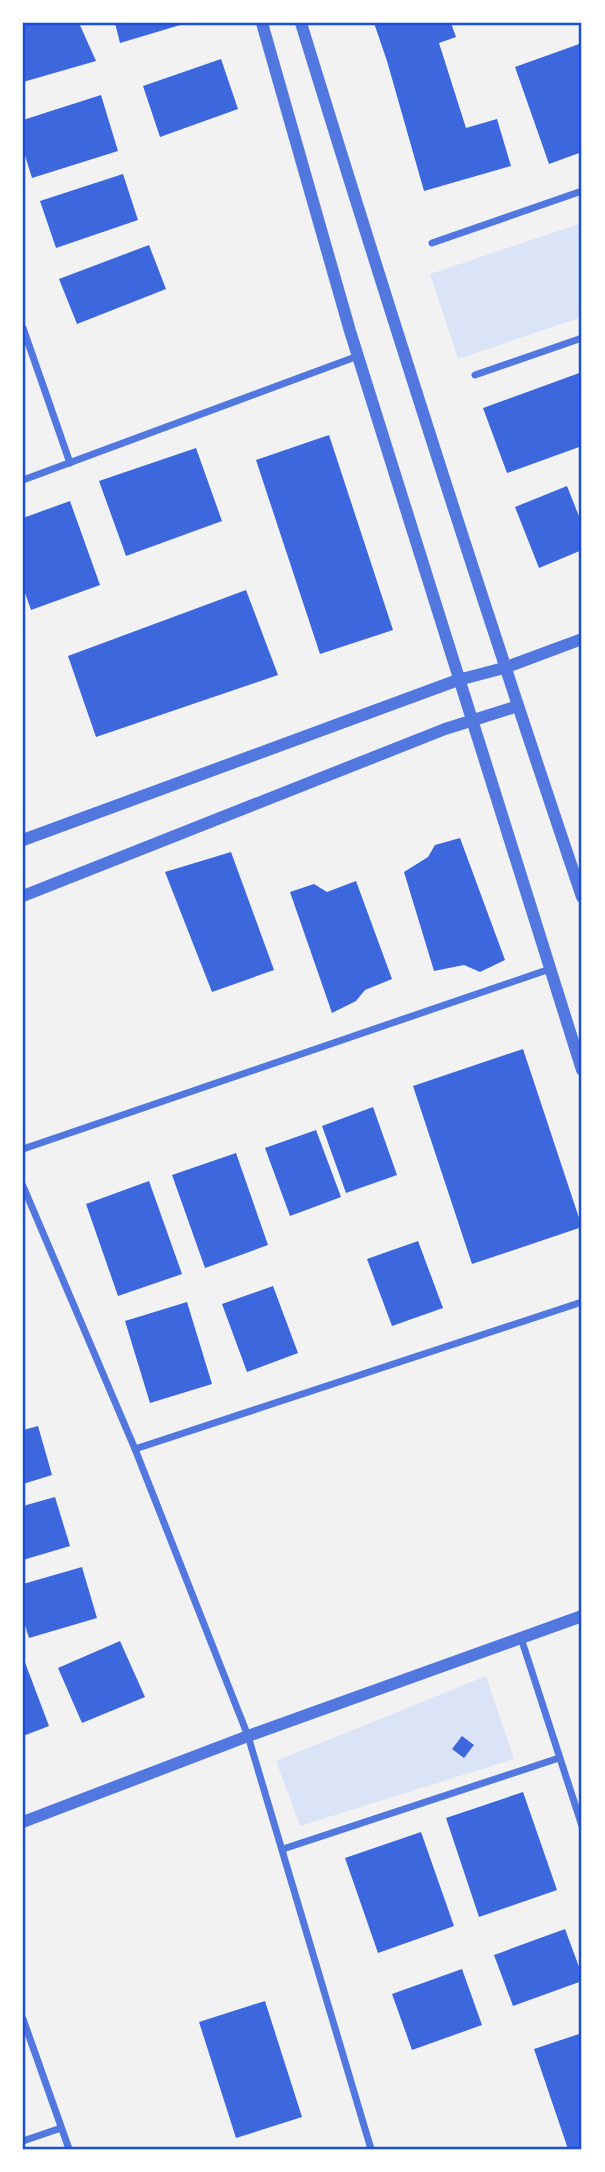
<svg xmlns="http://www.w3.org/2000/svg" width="605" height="2172" viewBox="0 0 605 2172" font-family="'Public Sans',sans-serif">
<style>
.green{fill:#dbe4f7}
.building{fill:#3d67dc}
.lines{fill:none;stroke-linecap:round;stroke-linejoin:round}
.minor{stroke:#5277de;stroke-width:7}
.tertiary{stroke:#5277de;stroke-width:12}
.neatline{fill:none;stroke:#1d4ed8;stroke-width:2.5}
</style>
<rect width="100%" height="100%" fill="#f2f2f2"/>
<g class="green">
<polygon points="582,223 582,317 458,359 430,274"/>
<polygon points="486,1676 514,1759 300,1826 276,1761"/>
</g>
<g class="building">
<polygon points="23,23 79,23 96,61 23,82"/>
<polygon points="115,23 187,23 120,43"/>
<polygon points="374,23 451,23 456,37 439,43 466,128 497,119 511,166 424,191 387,61"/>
<polygon points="582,43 582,152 549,164 515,67"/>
<polygon points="221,59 238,109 160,137 143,86"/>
<polygon points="101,95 118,151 32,178 23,149 23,120"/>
<polygon points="123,174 138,220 56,248 40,201"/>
<polygon points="149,245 166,289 77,324 59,279"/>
<polygon points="582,372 582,446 507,473 483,408"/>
<polygon points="329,435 393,630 320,654 256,460"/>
<polygon points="196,448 222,521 126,556 99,481"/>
<polygon points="567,486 582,524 582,550 539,568 515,507"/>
<polygon points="70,501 100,585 31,610 23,587 23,518"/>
<polygon points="246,590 278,675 96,737 68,656"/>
<polygon points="460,838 505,960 480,972 464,965 434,971 404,872 428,857 435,845"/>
<polygon points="231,852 274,970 212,992 165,872"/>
<polygon points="356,881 392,979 365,990 356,1001 332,1013 290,892 314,884 327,892"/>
<polygon points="523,1049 582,1227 472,1264 413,1086"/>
<polygon points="373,1107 397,1175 346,1193 322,1126"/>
<polygon points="316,1130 341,1197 290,1216 265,1148"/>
<polygon points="236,1153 268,1245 205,1268 172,1175"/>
<polygon points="149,1181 182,1274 118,1296 86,1204"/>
<polygon points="418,1241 443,1308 392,1326 367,1259"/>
<polygon points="273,1286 298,1353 247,1372 222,1304"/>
<polygon points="187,1302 212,1384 150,1403 125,1321"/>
<polygon points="38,1426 52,1475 23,1484 23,1430"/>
<polygon points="55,1497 70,1546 23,1560 23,1506"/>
<polygon points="82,1567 97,1618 29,1638 23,1619 23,1584"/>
<polygon points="120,1641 145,1697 82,1723 58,1668"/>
<polygon points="23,1657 49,1726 23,1736"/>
<polygon points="462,1736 474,1745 464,1758 452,1749"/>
<polygon points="523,1792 557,1890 479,1917 446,1818"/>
<polygon points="421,1832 454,1926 378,1953 345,1858"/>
<polygon points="565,1929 582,1975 582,1981 513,2006 494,1955"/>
<polygon points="462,1969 482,2025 412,2050 392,1994"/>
<polygon points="265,2001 302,2117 236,2138 199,2022"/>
<polygon points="582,2033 582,2149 568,2149 534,2049"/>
</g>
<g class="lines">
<g class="minor">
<polyline points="432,243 582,191"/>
<polyline points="23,328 70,463"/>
<polyline points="475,375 582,338"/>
<polyline points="23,480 358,356"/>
<polyline points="23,1149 550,969"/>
<polyline points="23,1186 135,1449 248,1736 371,2149"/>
<polyline points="135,1449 582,1302"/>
<polyline points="521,1638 582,1826"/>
<polyline points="283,1849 559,1758"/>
<polyline points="23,2019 69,2149"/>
<polyline points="23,2141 61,2128"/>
</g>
<g class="tertiary">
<polyline points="262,23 350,331 582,1070"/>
<path d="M301,23C391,316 484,607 582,897"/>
<polyline points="23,840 458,680 504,668 582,639"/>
<polyline points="23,896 445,729 518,706"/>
<polyline points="23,1822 248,1736 582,1616"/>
</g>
</g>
<rect width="605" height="2172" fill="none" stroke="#ffffff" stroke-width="49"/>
<rect x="24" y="24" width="556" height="2124" class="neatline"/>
</svg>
